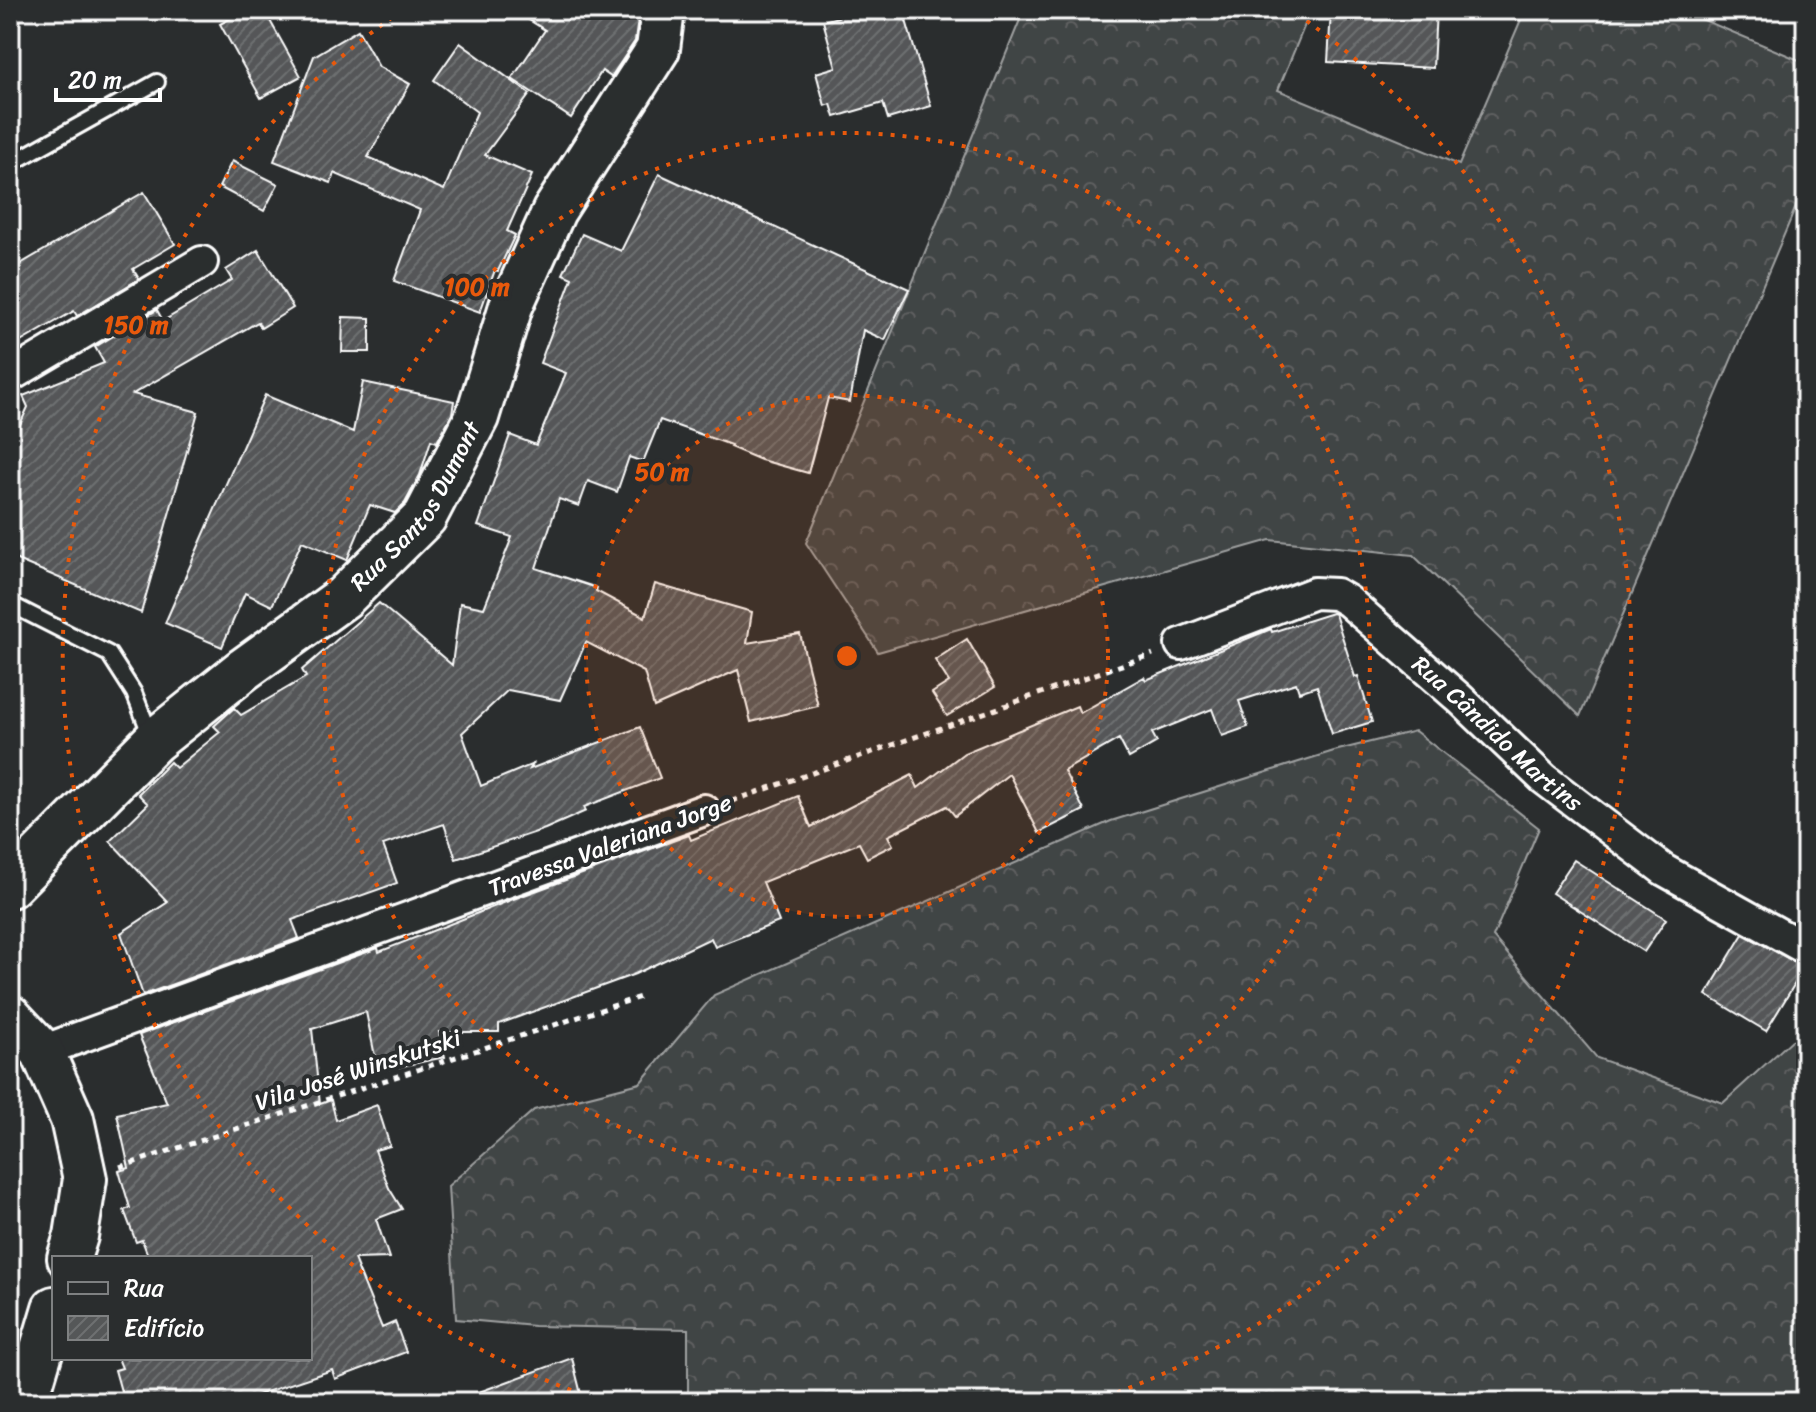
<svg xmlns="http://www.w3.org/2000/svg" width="1816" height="1412" viewBox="0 0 1816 1412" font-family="Sriracha,sans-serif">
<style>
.forest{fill:url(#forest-crowns);stroke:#a0a2a2;stroke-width:2}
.building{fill:url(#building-hatch);stroke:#fff;stroke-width:2}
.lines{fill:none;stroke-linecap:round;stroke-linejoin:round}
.service-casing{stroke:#fff;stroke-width:20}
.minor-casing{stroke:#fff;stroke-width:36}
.secondary-casing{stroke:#fff;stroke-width:48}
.path{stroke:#fff;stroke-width:5;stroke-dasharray:6 6;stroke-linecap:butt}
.service{stroke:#2a2d2e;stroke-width:14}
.minor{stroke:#2a2d2e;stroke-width:30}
.secondary{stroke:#2a2d2e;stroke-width:42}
.ring{fill:none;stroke:#e8590c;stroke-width:4;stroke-dasharray:4 8}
.labels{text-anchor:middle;stroke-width:8;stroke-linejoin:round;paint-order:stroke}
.street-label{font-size:24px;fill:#fff;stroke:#2a2d2e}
.centre{fill:#e8590c;stroke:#2a2d2e;stroke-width:4}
.ring-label{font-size:24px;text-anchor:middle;font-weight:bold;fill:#e8590c;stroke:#2a2d2e;stroke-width:8;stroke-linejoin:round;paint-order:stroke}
</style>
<defs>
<pattern id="forest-crowns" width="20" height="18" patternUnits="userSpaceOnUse" patternTransform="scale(2)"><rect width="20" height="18" fill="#414445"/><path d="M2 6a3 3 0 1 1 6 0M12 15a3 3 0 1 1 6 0" fill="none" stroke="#5e6061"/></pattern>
<pattern id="building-hatch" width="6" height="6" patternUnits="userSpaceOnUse" patternTransform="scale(2)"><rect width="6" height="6" fill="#555758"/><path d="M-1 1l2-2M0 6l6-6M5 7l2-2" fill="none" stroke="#6e7071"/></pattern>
</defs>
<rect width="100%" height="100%" fill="#2a2d2e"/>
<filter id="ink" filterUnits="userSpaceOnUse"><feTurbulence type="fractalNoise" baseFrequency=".0125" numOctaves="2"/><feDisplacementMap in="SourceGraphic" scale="16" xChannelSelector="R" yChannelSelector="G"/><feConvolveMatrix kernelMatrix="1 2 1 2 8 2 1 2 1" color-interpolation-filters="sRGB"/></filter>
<g filter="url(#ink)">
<g class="forest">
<polygon points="1024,10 1311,10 1278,90 1459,165 1525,10 1680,10 1806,63 1806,183 1580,716 1413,555 1270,540 878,652 806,543"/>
<polygon points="1415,731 1539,828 1493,937 1597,1058 1723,1103 1792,1040 1806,1040 1806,1402 688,1402 688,1329 534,1326 456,1319 448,1186 534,1110 640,1083 714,995 1111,821 1334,751"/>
</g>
<g class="building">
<polygon points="246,10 264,10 301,76 261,98 220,24"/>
<polygon points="513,10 636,10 639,12 635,41 611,77 602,71 571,118 512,79 545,30"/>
<polygon points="836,10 903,10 931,106 888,119 883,103 835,117 831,104 825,106 816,73 836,67 823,21 838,17"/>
<polygon points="1331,10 1436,10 1433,68 1328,62"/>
<polygon points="358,30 379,67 410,84 368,157 444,190 477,112 434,80 460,43 530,94 485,155 532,175 507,231 515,235 498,271 495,270 480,312 394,281 420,210 334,173 331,183 274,161 314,56"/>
<polygon points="232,161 278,184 264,211 219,187"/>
<polygon points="659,174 909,289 885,340 863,330 850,402 828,398 808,473 761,460 730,447 731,445 660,420 643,462 629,457 617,492 588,481 579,506 559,499 536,568 597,588 596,591 645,617 655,584 752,612 747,643 800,634 818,706 751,722 738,670 654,707 644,672 586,642 560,700 508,690 462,733 481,786 533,764 530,769 640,727 660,778 584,807 586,811 545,829 456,859 444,824 383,845 397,883 292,920 299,938 143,995 121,933 168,902 110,841 148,804 138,794 170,762 176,768 220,732 214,726 234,708 241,715 306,677 302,670 379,603 452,665 460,603 484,608 512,537 478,526 510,435 536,445 566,373 540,363 572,278 563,274 582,234 621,251"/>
<polygon points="144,192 175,244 133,269 139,279 77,316 74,311 10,348 10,270"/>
<polygon points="258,250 293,308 261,328 258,322 133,394 198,412 141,613 10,557 10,446 28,407 23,396 104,363 95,347 157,310 163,321 232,280 226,270"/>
<polygon points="343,317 370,318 370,352 342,352"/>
<polygon points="363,382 454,401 452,414 437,442 431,440 420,475 405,503 395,513 370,505 347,560 302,541 272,606 245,593 222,647 165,623 265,395 353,432"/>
<polygon points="1332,613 1335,614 1355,677 1358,676 1372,722 1332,734 1317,686 1299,692 1296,683 1239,701 1248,727 1222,736 1212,709 1152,733 1157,742 1129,758 1119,739 1064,771 1084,810 1039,833 1009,774 955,816 947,806 888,836 893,845 867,858 859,843 763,882 779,922 715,947 711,938 635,974 499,1024 499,1032 439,1032 445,1057 378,1071 366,1012 312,1029 320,1104 331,1100 336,1120 377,1105 390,1146 375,1150 389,1188 402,1209 376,1219 389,1258 354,1259 382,1328 395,1322 406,1352 335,1379 332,1370 236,1402 124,1402 115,1370 122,1368 118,1358 310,1358 310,1258 149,1258 142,1240 136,1242 124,1210 130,1208 119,1171 129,1168 117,1114 167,1103 139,1035 378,948 379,952 516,898 689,835 691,840 798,796 811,827 912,775 918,788 964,753 1077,706 1080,713 1144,677 1146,680 1271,629 1272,632"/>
<polygon points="967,639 995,687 947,716 932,693 949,682 935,660"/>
<polygon points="1574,860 1666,919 1644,952 1552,893"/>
<polygon points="1743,934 1805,967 1766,1031 1706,995"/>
<polygon points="572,1358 583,1402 460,1402 460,1399"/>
</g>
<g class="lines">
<g class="service-casing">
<g id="service">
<polyline points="10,164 157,82"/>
<polyline points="10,604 109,654 134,693 151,736"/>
</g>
</g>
<g class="minor-casing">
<g id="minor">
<polyline points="10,376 202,262"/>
<path id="s1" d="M1181,644L1314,593L1336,594L1348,601L1460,699L1544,779L1664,870L1806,949"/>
<polyline points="42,1051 704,810"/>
</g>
</g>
<g class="secondary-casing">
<g id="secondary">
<path id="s2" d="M10,886L154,741L244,669L344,597L425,517L477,417L511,306L554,211L658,49L663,10"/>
<polyline points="10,1017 42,1051 72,1119 85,1179 76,1236 69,1258"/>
<polyline points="26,1402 54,1308"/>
</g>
</g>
<g class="path">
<polyline points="732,801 1153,654"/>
<polyline points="120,1167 643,996"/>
</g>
<use href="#service" class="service"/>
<use href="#minor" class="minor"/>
<use href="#secondary" class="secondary"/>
</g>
</g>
<circle cx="847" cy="656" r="261" fill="#e8590c" fill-opacity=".12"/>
<g class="ring">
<circle cx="847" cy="656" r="261"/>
<circle cx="847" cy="656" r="523"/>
<path d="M605 1402A784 784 0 0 1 397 14M1297 14A784 784 0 0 1 1089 1402"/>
</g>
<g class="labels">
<g class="street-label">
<text dy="8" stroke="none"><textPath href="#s2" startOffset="560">Rua Santos Dumont</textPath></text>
<text dy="8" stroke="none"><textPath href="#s1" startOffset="378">Rua Cândido Martins</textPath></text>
<text transform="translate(610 845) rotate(-20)" y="8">Travessa Valeriana Jorge</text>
<text transform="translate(358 1070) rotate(-18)" y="8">Vila José Winskutski</text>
</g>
</g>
<circle cx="847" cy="656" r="12" class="centre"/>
<g class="ring-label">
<text x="477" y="295">100 m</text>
<text x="136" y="333">150 m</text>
<text x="662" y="480">50 m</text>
</g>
<rect width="1816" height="1412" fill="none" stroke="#2a2d2e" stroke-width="40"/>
<rect x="20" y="20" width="1776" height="1372" fill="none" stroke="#fff" stroke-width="3" filter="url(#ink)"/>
<rect x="52" y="1256" width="260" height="104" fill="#2a2d2e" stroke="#7f8182" stroke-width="2"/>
<rect x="68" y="1282" width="40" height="12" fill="#2a2d2e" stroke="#7f8182" stroke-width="2"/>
<text x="124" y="1296" font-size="24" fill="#ffffff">Rua</text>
<rect x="68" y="1316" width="40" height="24" fill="url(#building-hatch)" stroke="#7f8182" stroke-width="2"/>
<text x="124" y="1336" font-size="24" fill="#ffffff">Edifício</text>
<path d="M56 88v12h104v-12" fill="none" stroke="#ffffff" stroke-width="4"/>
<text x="68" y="88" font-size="24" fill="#ffffff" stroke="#2a2d2e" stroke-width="6" paint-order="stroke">20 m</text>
</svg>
